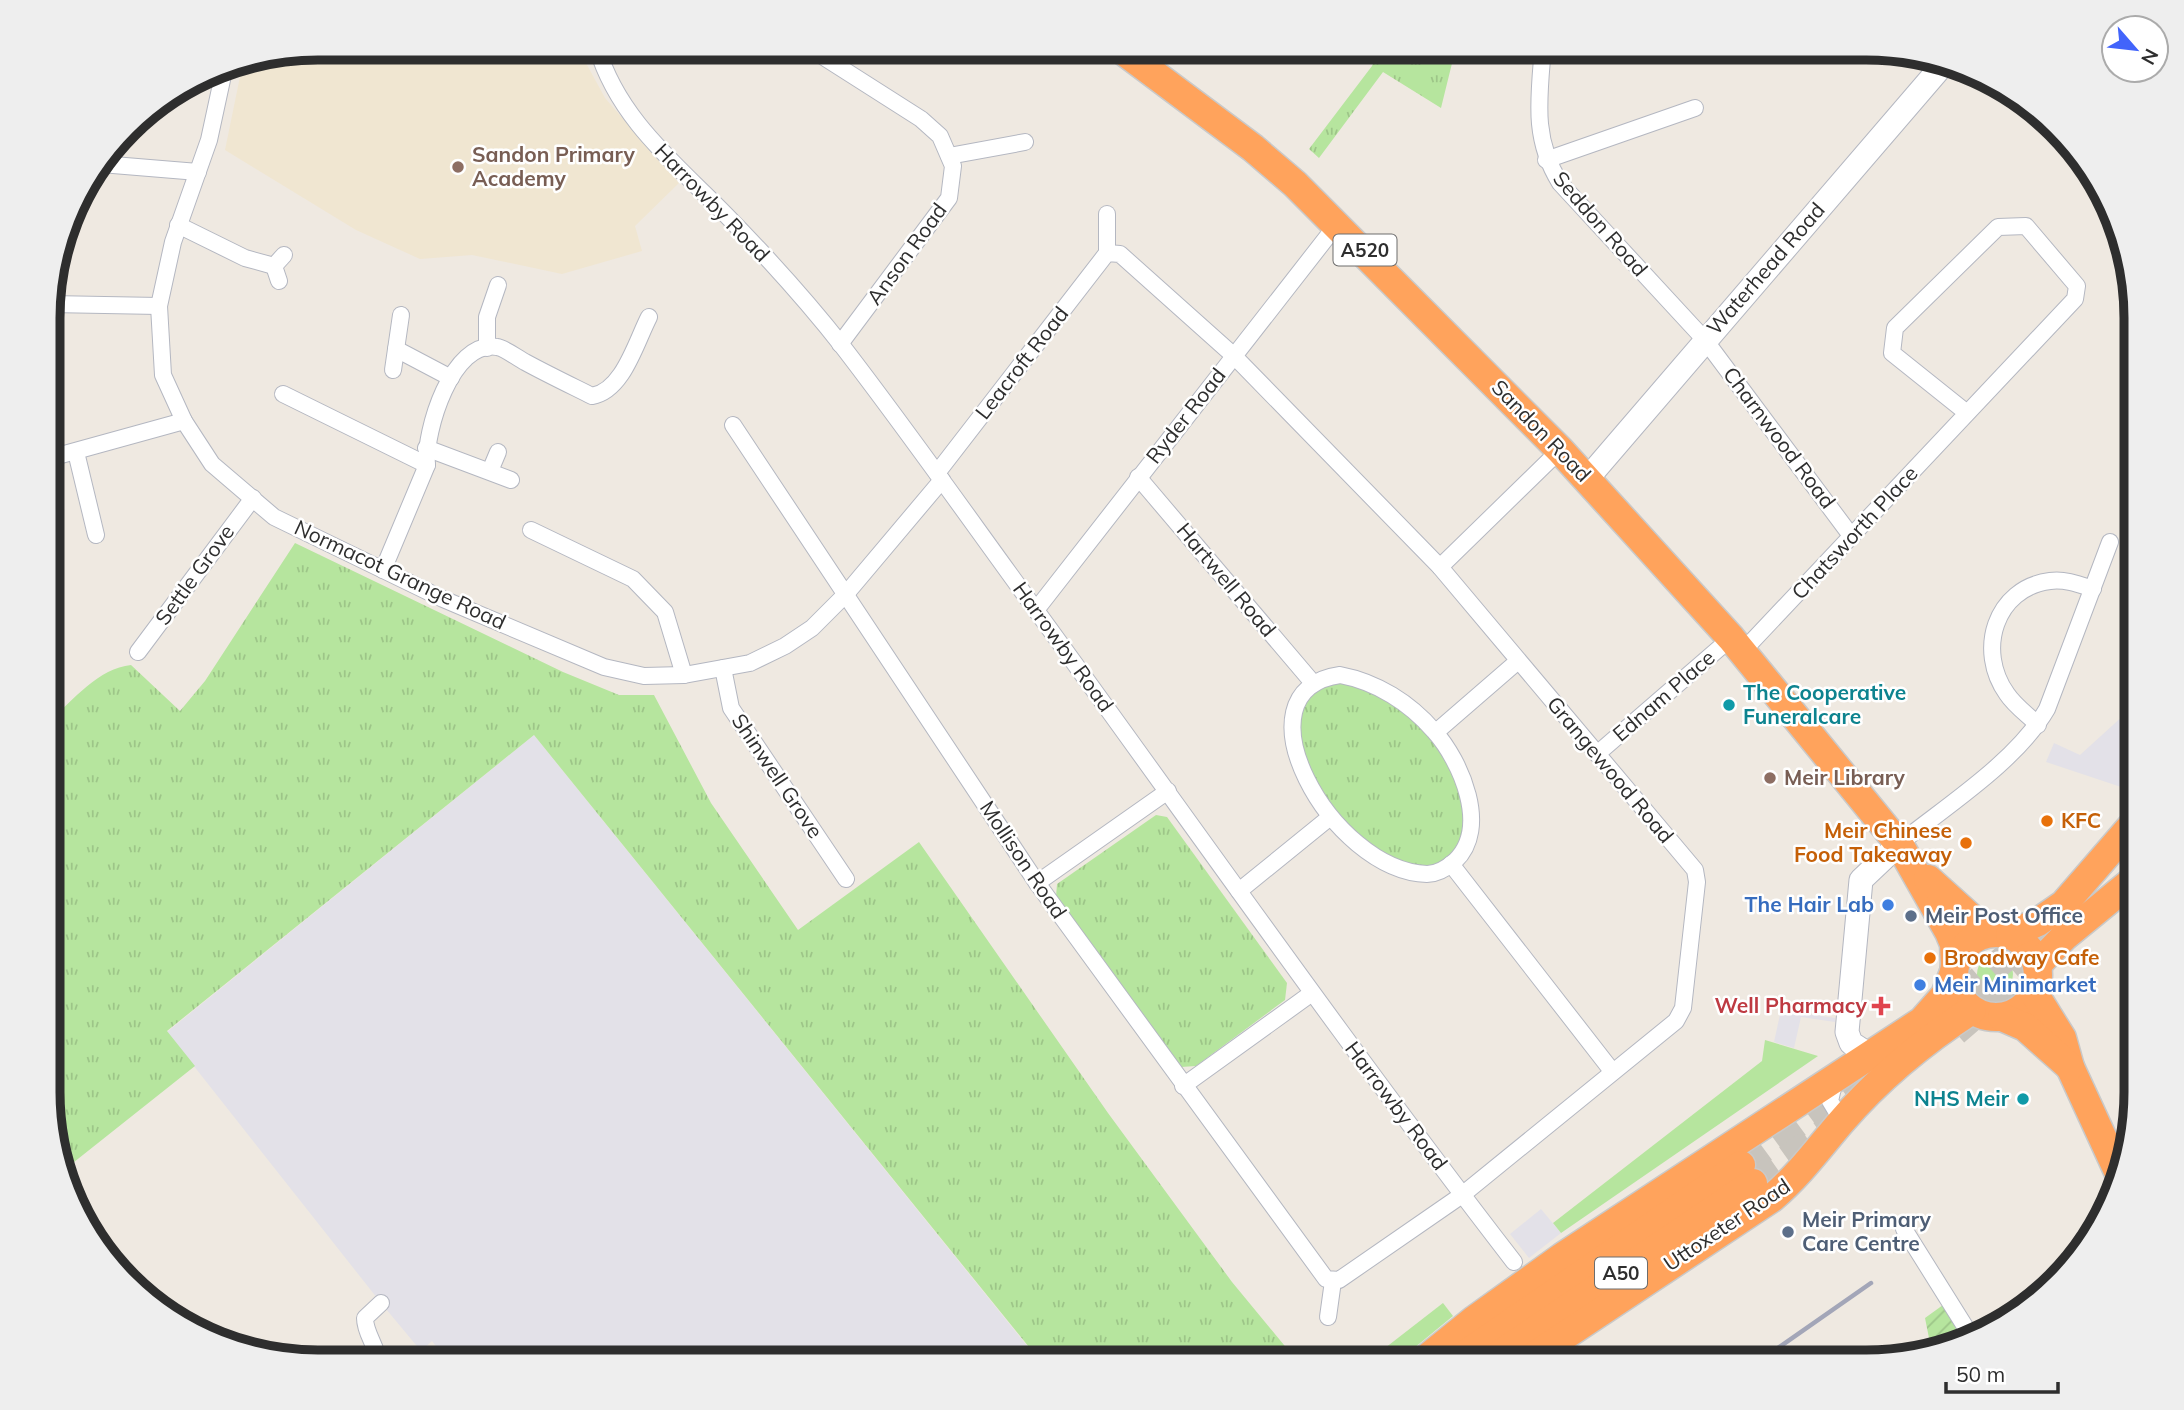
<svg xmlns="http://www.w3.org/2000/svg" width="2184" height="1410" viewBox="0 0 2184 1410" font-family="Mulish,sans-serif">
<style>
.industrial{fill:#e3e1e8}
.education{fill:#f0e6d1}
.grass{fill:#b6e59e}
.park{fill:url(#park-tufts)}
.garden{fill:url(#garden-furrows)}
.lines{fill:none;stroke-linecap:round;stroke-linejoin:round}
.highway-tunnel{stroke:#c8c4bd;stroke-width:28;stroke-dasharray:28 14;stroke-linecap:butt}
.street-casing{stroke:#b4b7c1;stroke-width:18}
.secondary-casing{stroke:#b4b7c1;stroke-width:25}
.highway-casing{stroke:#c9c9c9;stroke-width:31}
.street{stroke:#fff;stroke-width:16}
.secondary{stroke:#fff;stroke-width:23}
.highway{stroke:#ffa35c;stroke-width:28}
.rail{stroke:#a3a6b8;stroke-width:4.5}
.education-dot{fill:#8d6e63;stroke:#fff;stroke-width:2.5}
.culture-dot{fill:#0f9aa8;stroke:#fff;stroke-width:2.5}
.food-dot{fill:#e8710a;stroke:#fff;stroke-width:2.5}
.shop-dot{fill:#3f7fe0;stroke:#fff;stroke-width:2.5}
.service-dot{fill:#5c6f8a;stroke:#fff;stroke-width:2.5}
.health-dot{fill:#e0444e;stroke:#fff;stroke-width:2.5}
.labels{text-anchor:middle;stroke-width:5;stroke-linejoin:round;paint-order:stroke}
.shield{fill:#fff;stroke:#6d6d6d;stroke-width:2}
.shield-label{font-size:19px;font-weight:bold;fill:#2e2e2e}
.education-label{font-size:21px;font-weight:bold;fill:#785e54;stroke:#fff;text-anchor:start}
.street-label{font-size:21px;fill:#2e2e2e;stroke:#fff}
.culture-label{font-size:21px;font-weight:bold;fill:#0d838f;stroke:#fff;text-anchor:start}
.food-label{font-size:21px;font-weight:bold;fill:#c56008;stroke:#fff;text-anchor:start}
.shop-label{font-size:21px;font-weight:bold;fill:#366cbe;stroke:#fff;text-anchor:end}
.service-label{font-size:21px;font-weight:bold;fill:#4e5e75;stroke:#fff;text-anchor:start}
.health-label{font-size:21px;font-weight:bold;fill:#be3a42;stroke:#fff;text-anchor:end}
.rim{fill:none;stroke:#2e2e2e;stroke-width:9}
</style>
<defs>
<pattern id="park-tufts" width="24" height="20" patternUnits="userSpaceOnUse" patternTransform="scale(1.75)"><rect width="24" height="20" fill="#b6e59e"/><path d="M3 7l-1-3M5 7V3M7 7l1-3M15 17l-1-3M17 17v-4M19 17l1-3" fill="none" stroke="#9dc588"/></pattern>
<pattern id="garden-furrows" width="10" height="10" patternUnits="userSpaceOnUse" patternTransform="scale(1.75)"><rect width="10" height="10" fill="#b6e59e"/><path d="M-1 1l2-2M0 10L10 0M9 11l2-2" fill="none" stroke="#9dc588"/></pattern>
</defs>
<rect width="100%" height="100%" fill="#efe9e1"/>
<g class="industrial">
<polygon points="2124,715 2136,726 2136,775 2127,789 2046,762 2054,743 2080,755"/>
<polygon points="534,735 1040,1362 449,1363 432,1341 421,1351 381,1303 167,1032"/>
<polygon points="1781,1010 1835,1018 1835,1022 1801,1017 1794,1048 1774,1042"/>
<polygon points="1541,1209 1561,1233 1529,1258 1510,1234"/>
</g>
<polygon class="education" points="318,47 583,47 586,63 605,98 679,183 635,226 642,251 562,274 472,255 420,259 356,230 225,150 243,62"/>
<g class="grass">
<circle cx="1995" cy="974" r="18"/>
<polygon points="1765,1040 1818,1056 1561,1233 1553,1223 1762,1061"/>
<polygon points="1443,1303 1453,1316 1397,1362 1367,1362"/>
</g>
<g class="park">
<polygon points="1380,47 1456,47 1441,108 1383,72 1319,158 1309,149 1372,66"/>
<path d="M295,543L563,672L619,695H654L711,803L798,930L919,842L1108,1113L1232,1282L1298,1362H1041L534,735L167,1031L195,1066L64,1170L50,1127V721C73,700 99,668 131,665L180,711L205,681Z"/>
<path d="M1340,682C1375,691 1404,708 1429,736C1452,761 1485,835 1447,859C1441,862 1434,867 1428,867C1403,866 1365,846 1348,828C1323,801 1275,724 1315,691C1321,687 1333,685 1340,682Z"/>
<polygon points="1156,815 1167,817 1287,983 1285,1000 1196,1066 1181,1067 1056,897 1057,884"/>
</g>
<polygon class="garden" points="1943,1305 1962,1339 1914,1353 1926,1346 1929,1338 1925,1318"/>
<g class="lines">
<g class="highway-tunnel">
<polyline points="1928,1025 2048,921"/>
<polyline points="1955,1032 2054,946"/>
<polyline points="1741,1165 1897,1051"/>
<polyline points="1753,1183 1829,1129"/>
</g>
<g class="street-casing">
<g id="street">
<path d="M597,47C618,119 676,164 726,215C767,257 807,301 843,347C910,434 973,524 1038,613C1196,830 1350,1050 1514,1262"/>
<polyline points="808,47 921,119 940,136 953,166 949,198 840,344"/>
<path d="M1543,47C1539,98 1532,138 1560,183L1705,340L1852,537"/>
<polyline points="1915,55 1938,72"/>
<polyline points="225,66 209,140 173,242 159,306 163,375 184,421 212,464 274,517 443,599 604,667 644,676 684,675 750,663 785,646 812,628 846,594 942,480"/>
<polyline points="949,156 1025,142"/>
<polyline points="1546,160 1695,108"/>
<polyline points="101,164 198,172"/>
<polyline points="1107,214 1107,253"/>
<polyline points="178,225 245,258 274,266"/>
<polyline points="279,281 274,266 284,255"/>
<polyline points="50,304 159,306"/>
<polyline points="487,348 487,317 498,285"/>
<polyline points="396,349 451,378"/>
<polyline points="393,370 401,315"/>
<polyline points="283,394 427,465"/>
<polyline points="733,425 1037,883 1326,1279 1339,1280 1462,1195 1676,1021 1683,1008 1697,882 1695,870 1440,567 1233,355 1120,254 1107,253 937,473"/>
<polyline points="426,448 511,480"/>
<polyline points="76,452 96,535"/>
<polyline points="50,458 184,421"/>
<polyline points="490,471 498,452"/>
<polyline points="1138,477 1313,683"/>
<polyline points="531,530 633,579 665,612 684,675"/>
<polyline points="1440,567 1560,450"/>
<path d="M383,570L427,465C424,432 452,339 497,347C505,348 517,358 525,362C547,374 570,385 592,396C623,391 636,342 649,317"/>
<polyline points="1036,610 1338,223"/>
<polyline points="138,652 253,498"/>
<polyline points="1742,652 2075,299 2077,286 2026,226 1998,227 1895,328 1892,353 1967,413"/>
<polyline points="723,668 731,708 846,879"/>
<path d="M1340,675C1377,682 1410,703 1434,731C1461,761 1490,828 1455,861C1447,868 1437,874 1427,874C1331,871 1231,690 1340,675Z"/>
<path d="M2038,725C2028,715 2015,706 2007,694C1976,651 1995,588 2050,581C2065,579 2078,584 2093,589"/>
<polyline points="1436,732 1518,661"/>
<polyline points="1597,754 1731,638"/>
<path d="M1899,844C1946,806 2016,762 2047,709L2110,542"/>
<polyline points="1451,864 1612,1071"/>
<polyline points="1037,883 1168,791"/>
<polyline points="1239,891 1329,818"/>
<polyline points="1835,1079 1830,1101 1842,1121"/>
<polyline points="1183,1086 1312,993"/>
<polyline points="1904,1229 1971,1336"/>
<polyline points="1328,1317 1333,1281"/>
<path d="M378,1363C378,1346 365,1335 365,1318L381,1303"/>
</g>
</g>
<g class="secondary-casing">
<g id="secondary">
<polyline points="1587,479 1947,60"/>
<polyline points="1871,1056 1851,1043 1847,1032 1861,880 1899,844"/>
</g>
</g>
<g class="highway-casing">
<g id="highway">
<polyline points="1118,47 1253,148 1295,184 1560,450 1731,638 1899,844 1949,932 1954,944 1955,965"/>
<polyline points="1928,879 1988,933"/>
<circle cx="1996" cy="975" r="42"/>
<polyline points="2010,935 2038,922 2064,904 2136,821"/>
<polyline points="2037,965 2064,937 2136,878"/>
<polyline points="2034,993 2062,1038 2070,1067 2122,1180"/>
<polyline points="2002,1017 2025,1027 2070,1067"/>
<polyline points="1422,1362 1474,1320 1562,1257 1922,1021 1945,995 1954,972"/>
<polyline points="1454,1362 1741,1165"/>
<polyline points="1488,1362 1753,1183"/>
<path d="M1525,1362L1772,1198C1799,1175 1818,1149 1841,1122C1878,1079 1924,1041 1972,1010"/>
</g>
</g>
<use href="#street" class="street"/>
<use href="#secondary" class="secondary"/>
<use href="#highway" class="highway"/>
<polyline class="rail" points="1758,1362 1871,1283"/>
</g>
<g class="education-dot">
<circle cx="458" cy="167" r="7"/>
<circle cx="1770" cy="778" r="7"/>
</g>
<g class="culture-dot">
<circle cx="1729" cy="705" r="7"/>
<circle cx="2023" cy="1099" r="7"/>
</g>
<g class="food-dot">
<circle cx="2047" cy="821" r="7"/>
<circle cx="1966" cy="843" r="7"/>
<circle cx="1930" cy="958" r="7"/>
</g>
<g class="shop-dot">
<circle cx="1888" cy="905" r="7"/>
<circle cx="1920" cy="985" r="7"/>
</g>
<g class="service-dot">
<circle cx="1911" cy="916" r="7"/>
<circle cx="1788" cy="1232" r="7"/>
</g>
<path class="health-dot" d="M1877.5 995.5h7v7h7v7h-7v7h-7v-7h-7v-7h7z"/>
<g class="labels">
<g class="shield">
<rect x="1333.5" y="234.5" width="63" height="31" rx="5"/>
<rect x="1595" y="1257.5" width="52" height="31" rx="5"/>
</g>
<g class="shield-label">
<text x="1365" y="257">A520</text>
<text x="1621" y="1280">A50</text>
</g>
<g class="education-label">
<text x="472" y="162">Sandon Primary<tspan x="472" dy="24">Academy</tspan></text>
<text x="1784" y="785">Meir Library</text>
</g>
<g class="street-label">
<text transform="translate(712 203) rotate(46)" y="7">Harrowby Road</text>
<text transform="translate(1600 224) rotate(49)" y="7">Seddon Road</text>
<text transform="translate(907 254) rotate(-54)" y="7">Anson Road</text>
<text transform="translate(1766 269) rotate(-49)" y="7">Waterhead Road</text>
<text transform="translate(1022 363) rotate(-52)" y="7">Leacroft Road</text>
<text transform="translate(1186 416) rotate(-52)" y="7">Ryder Road</text>
<text transform="translate(1541 431) rotate(46)" y="7">Sandon Road</text>
<text transform="translate(1779 438) rotate(53)" y="7">Charnwood Road</text>
<text transform="translate(1855 533) rotate(-47)" y="7">Chatsworth Place</text>
<text transform="translate(195 575) rotate(-54)" y="7">Settle Grove</text>
<text transform="translate(400 575) rotate(25)" y="7">Normacot Grange Road</text>
<text transform="translate(1226 580) rotate(50)" y="7">Hartwell Road</text>
<text transform="translate(1063 647) rotate(54)" y="7">Harrowby Road</text>
<text transform="translate(1664 696) rotate(-41)" y="7">Ednam Place</text>
<text transform="translate(1610 770) rotate(50)" y="7">Grangewood Road</text>
<text transform="translate(777 776) rotate(56)" y="7">Shinwell Grove</text>
<text transform="translate(1023 860) rotate(56)" y="7">Mollison Road</text>
<text transform="translate(1396 1106) rotate(53)" y="7">Harrowby Road</text>
<text transform="translate(1727 1225) rotate(-34)" y="7">Uttoxeter Road</text>
</g>
<g class="culture-label">
<text x="1743" y="700">The Cooperative<tspan x="1743" dy="24">Funeralcare</tspan></text>
<text x="2009" y="1106" text-anchor="end">NHS Meir</text>
</g>
<g class="food-label">
<text x="2061" y="828">KFC</text>
<text x="1952" y="838" text-anchor="end">Meir Chinese<tspan x="1952" dy="24">Food Takeaway</tspan></text>
<text x="1944" y="965">Broadway Cafe</text>
</g>
<g class="shop-label">
<text x="1874" y="912">The Hair Lab</text>
<text x="1934" y="992" text-anchor="start">Meir Minimarket</text>
</g>
<g class="service-label">
<text x="1925" y="923">Meir Post Office</text>
<text x="1802" y="1227">Meir Primary<tspan x="1802" dy="24">Care Centre</tspan></text>
</g>
<g class="health-label">
<text x="1867" y="1013">Well Pharmacy</text>
</g>
</g>
<path d="M0 0H2184V1410H0ZM318 60H1866A258 258 0 0 1 2124 318V1092A258 258 0 0 1 1866 1350H318A258 258 0 0 1 60 1092V318A258 258 0 0 1 318 60Z" fill="#eee" fill-rule="evenodd"/>
<path class="rim" d="M318 60H1866A258 258 0 0 1 2124 318V1092A258 258 0 0 1 1866 1350H318A258 258 0 0 1 60 1092V318A258 258 0 0 1 318 60Z"/>
<g transform="translate(2135 49) rotate(118)"><circle r="33" fill="#ffffff" stroke="#ababab" stroke-width="2"/>
<path d="M0-5L12 26L0 18L-12 26Z" fill="#4264fb"/>
<text y="-10" font-size="19" font-weight="bold" text-anchor="middle" fill="#2e2e2e">N</text>
</g>
<path d="M1946 1382v10h112v-10" fill="none" stroke="#2e2e2e" stroke-width="3.5"/>
<text x="1956" y="1382" font-size="21" fill="#2e2e2e" stroke="#ffffff" stroke-width="5" paint-order="stroke">50 m</text>
</svg>
